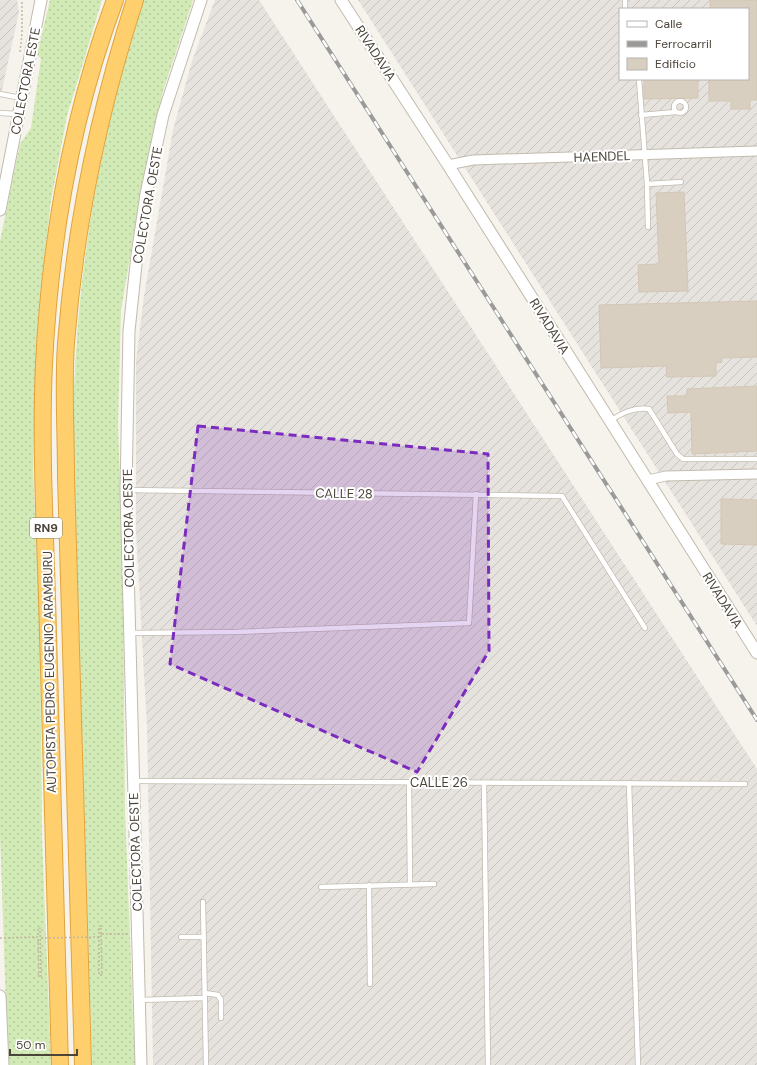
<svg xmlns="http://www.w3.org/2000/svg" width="757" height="1065" viewBox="0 0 757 1065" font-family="'DM Sans',sans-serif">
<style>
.industrial{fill:url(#industrial-furrows);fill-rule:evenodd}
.grass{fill:url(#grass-dots)}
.building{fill:#d8cfc1;stroke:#d3c7b4}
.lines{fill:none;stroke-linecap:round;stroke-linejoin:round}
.service-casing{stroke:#c2bbae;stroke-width:6}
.minor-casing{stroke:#c2bbae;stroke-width:11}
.tertiary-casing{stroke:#c2bbae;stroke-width:13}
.motorway-casing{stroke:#e0a43c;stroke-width:18}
.path{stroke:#c4b79f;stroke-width:1.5;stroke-dasharray:2 2;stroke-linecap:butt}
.service{stroke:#fff;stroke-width:4.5}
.minor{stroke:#fff;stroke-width:9}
.tertiary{stroke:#fff;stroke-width:11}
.motorway{stroke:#ffcf6e;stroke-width:16}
.rail-casing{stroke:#9a9a9a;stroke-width:4}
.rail{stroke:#fff;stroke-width:2.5;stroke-dasharray:8;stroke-linecap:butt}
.path-bridge{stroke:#c4b79f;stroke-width:1.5;stroke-dasharray:2 2;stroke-linecap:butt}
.marked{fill:#7b2cbf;fill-opacity:0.2;stroke:#7b2cbf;stroke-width:3;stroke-dasharray:8 5;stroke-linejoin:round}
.labels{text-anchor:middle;stroke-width:4;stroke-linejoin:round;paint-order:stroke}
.shield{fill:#fff;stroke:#817c74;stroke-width:1}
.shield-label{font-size:12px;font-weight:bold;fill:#4b4439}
.street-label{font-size:13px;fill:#4b4439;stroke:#fff}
</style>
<defs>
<pattern id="industrial-furrows" width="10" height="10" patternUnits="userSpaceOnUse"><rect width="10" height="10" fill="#e6e2dd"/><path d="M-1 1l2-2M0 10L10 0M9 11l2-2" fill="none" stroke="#c7c3be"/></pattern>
<pattern id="grass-dots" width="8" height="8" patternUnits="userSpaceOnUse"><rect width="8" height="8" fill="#d2eab5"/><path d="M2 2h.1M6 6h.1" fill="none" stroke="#b6ca9c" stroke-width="1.8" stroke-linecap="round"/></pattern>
</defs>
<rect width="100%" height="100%" fill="#f6f3ec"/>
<g class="industrial">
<polygon points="0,0 17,0 19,12 0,99"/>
<polygon points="215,0 259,0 757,769 757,1065 153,1065 147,728 136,531 136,361 144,296 173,130 192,61"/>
<path d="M358,0H757V626ZM620,9H748V79H620Z"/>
</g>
<g class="grass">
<polygon points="50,0 102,0 67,116 51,200 39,304 35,372 33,471 40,628 42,836 51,1065 8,1065 0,833 0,241 20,144 31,128 41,59 37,55"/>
<path d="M144,0H193L163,91L141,193L121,310L118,424L123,573L125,811L135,1065H92L74,458C74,429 73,400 75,370C81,247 104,117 144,0Z"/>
</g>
<g class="building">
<polygon points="710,0 757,0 757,100 750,100 750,109 731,109 731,101 709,101 709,79 748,79 748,9 710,9"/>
<polygon points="644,79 698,79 698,98 644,99"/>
<polygon points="684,192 688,291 639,292 638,265 659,264 656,193"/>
<polygon points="757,301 757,357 722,358 722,362 716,363 716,376 667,377 666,366 601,368 599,305"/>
<polygon points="757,386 757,451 692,454 691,412 668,413 667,396 687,396 687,389"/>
<polygon points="721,499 757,500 757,545 721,544"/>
</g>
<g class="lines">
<g class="service-casing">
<g id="service">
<polyline points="625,0 625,9"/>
<polyline points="639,79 647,184 648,227"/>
<polyline points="0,94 21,98"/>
<circle cx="680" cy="107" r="6"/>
<polyline points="0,113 18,114"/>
<polyline points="641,115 676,112"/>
<polyline points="647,184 681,182"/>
<path d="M610,421C622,413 634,407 649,409L677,454L683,459H757"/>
<polyline points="126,490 562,496 645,628"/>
<polyline points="129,633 235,632 469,623 476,494"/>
<polyline points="135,781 745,784"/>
<polyline points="409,782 410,884"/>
<polyline points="484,783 488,1065"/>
<polyline points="629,783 638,1065"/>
<polyline points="369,885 370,984"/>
<polyline points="321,887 434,884"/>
<polyline points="203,902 206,1065"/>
<polyline points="181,937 203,937"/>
<polyline points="205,993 218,995 221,1000 221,1018"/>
<polyline points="139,1000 205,998"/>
</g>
</g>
<g class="minor-casing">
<g id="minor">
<polyline points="448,165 473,160 757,151"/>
<polyline points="648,480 666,476 757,474"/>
</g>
</g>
<g class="tertiary-casing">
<g id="tertiary">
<polyline points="341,0 448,165 757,653"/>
<polyline points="0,210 41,0"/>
<polyline points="0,996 3,1065"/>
<polyline points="141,1065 126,490 129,331 137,255 146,194 163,115 201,0"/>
</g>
</g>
<g class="motorway-casing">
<g id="motorway">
<path d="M60,1065C56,921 52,777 48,634C46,544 40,453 44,364C50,241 72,115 115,0"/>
<path d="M83,1065L66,476C66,432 63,387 66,343C75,226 99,111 135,0"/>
</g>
</g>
<g class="path">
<polyline points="20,52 22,34 22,0"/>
<polyline points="101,934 101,926 99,926 99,975 102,975 101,934 128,934"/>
<polyline points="0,938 38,937 39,977 41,977 40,928 38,928 38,937"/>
</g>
<use href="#service" class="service"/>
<use href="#minor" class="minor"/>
<use href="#tertiary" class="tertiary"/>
<use href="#motorway" class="motorway"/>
<g class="rail-casing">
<polyline id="rail" points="297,0 757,720"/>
</g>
<use href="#rail" class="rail"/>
<polyline class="path-bridge" points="41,938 99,937"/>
</g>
<path class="marked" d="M198,426L488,454L489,651L417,772L170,664Z"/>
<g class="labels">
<rect class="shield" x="30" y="518" width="32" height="20" rx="3"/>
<g class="shield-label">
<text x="46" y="532">RN9</text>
</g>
<g class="street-label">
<text transform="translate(376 53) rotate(57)" y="5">RIVADAVIA</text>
<text transform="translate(25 81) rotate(-79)" y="5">COLECTORA ESTE</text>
<text transform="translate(602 156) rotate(-2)" y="5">HAENDEL</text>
<text transform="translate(147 205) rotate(-80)" y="5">COLECTORA OESTE</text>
<text transform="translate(550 326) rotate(58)" y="5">RIVADAVIA</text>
<text transform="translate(344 493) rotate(1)" y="5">CALLE 28</text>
<text transform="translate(128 528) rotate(-91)" y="5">COLECTORA OESTE</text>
<text transform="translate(723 600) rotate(58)" y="5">RIVADAVIA</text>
<text transform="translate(49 672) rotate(-91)" y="5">AUTOPISTA PEDRO EUGENIO ARAMBURU</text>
<text x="439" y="787">CALLE 26</text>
<text transform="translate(135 852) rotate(-92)" y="5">COLECTORA OESTE</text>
</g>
</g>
<rect x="619" y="8" width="130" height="72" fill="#ffffff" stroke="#b7b4b0"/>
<rect x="627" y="21" width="20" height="6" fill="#ffffff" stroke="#b7b4b0"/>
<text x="655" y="28" font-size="12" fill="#4b4439">Calle</text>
<rect x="627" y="41" width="20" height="6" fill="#9a9a9a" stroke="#b7b4b0"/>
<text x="655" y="48" font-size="12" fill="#4b4439">Ferrocarril</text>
<rect x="627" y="58" width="20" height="12" fill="#d8cfc1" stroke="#b7b4b0"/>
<text x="655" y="68" font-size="12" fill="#4b4439">Edificio</text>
<path d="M10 1049v6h67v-6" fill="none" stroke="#4b4439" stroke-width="2"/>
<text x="16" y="1049" font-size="12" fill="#4b4439" stroke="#ffffff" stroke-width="3" paint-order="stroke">50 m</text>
</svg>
